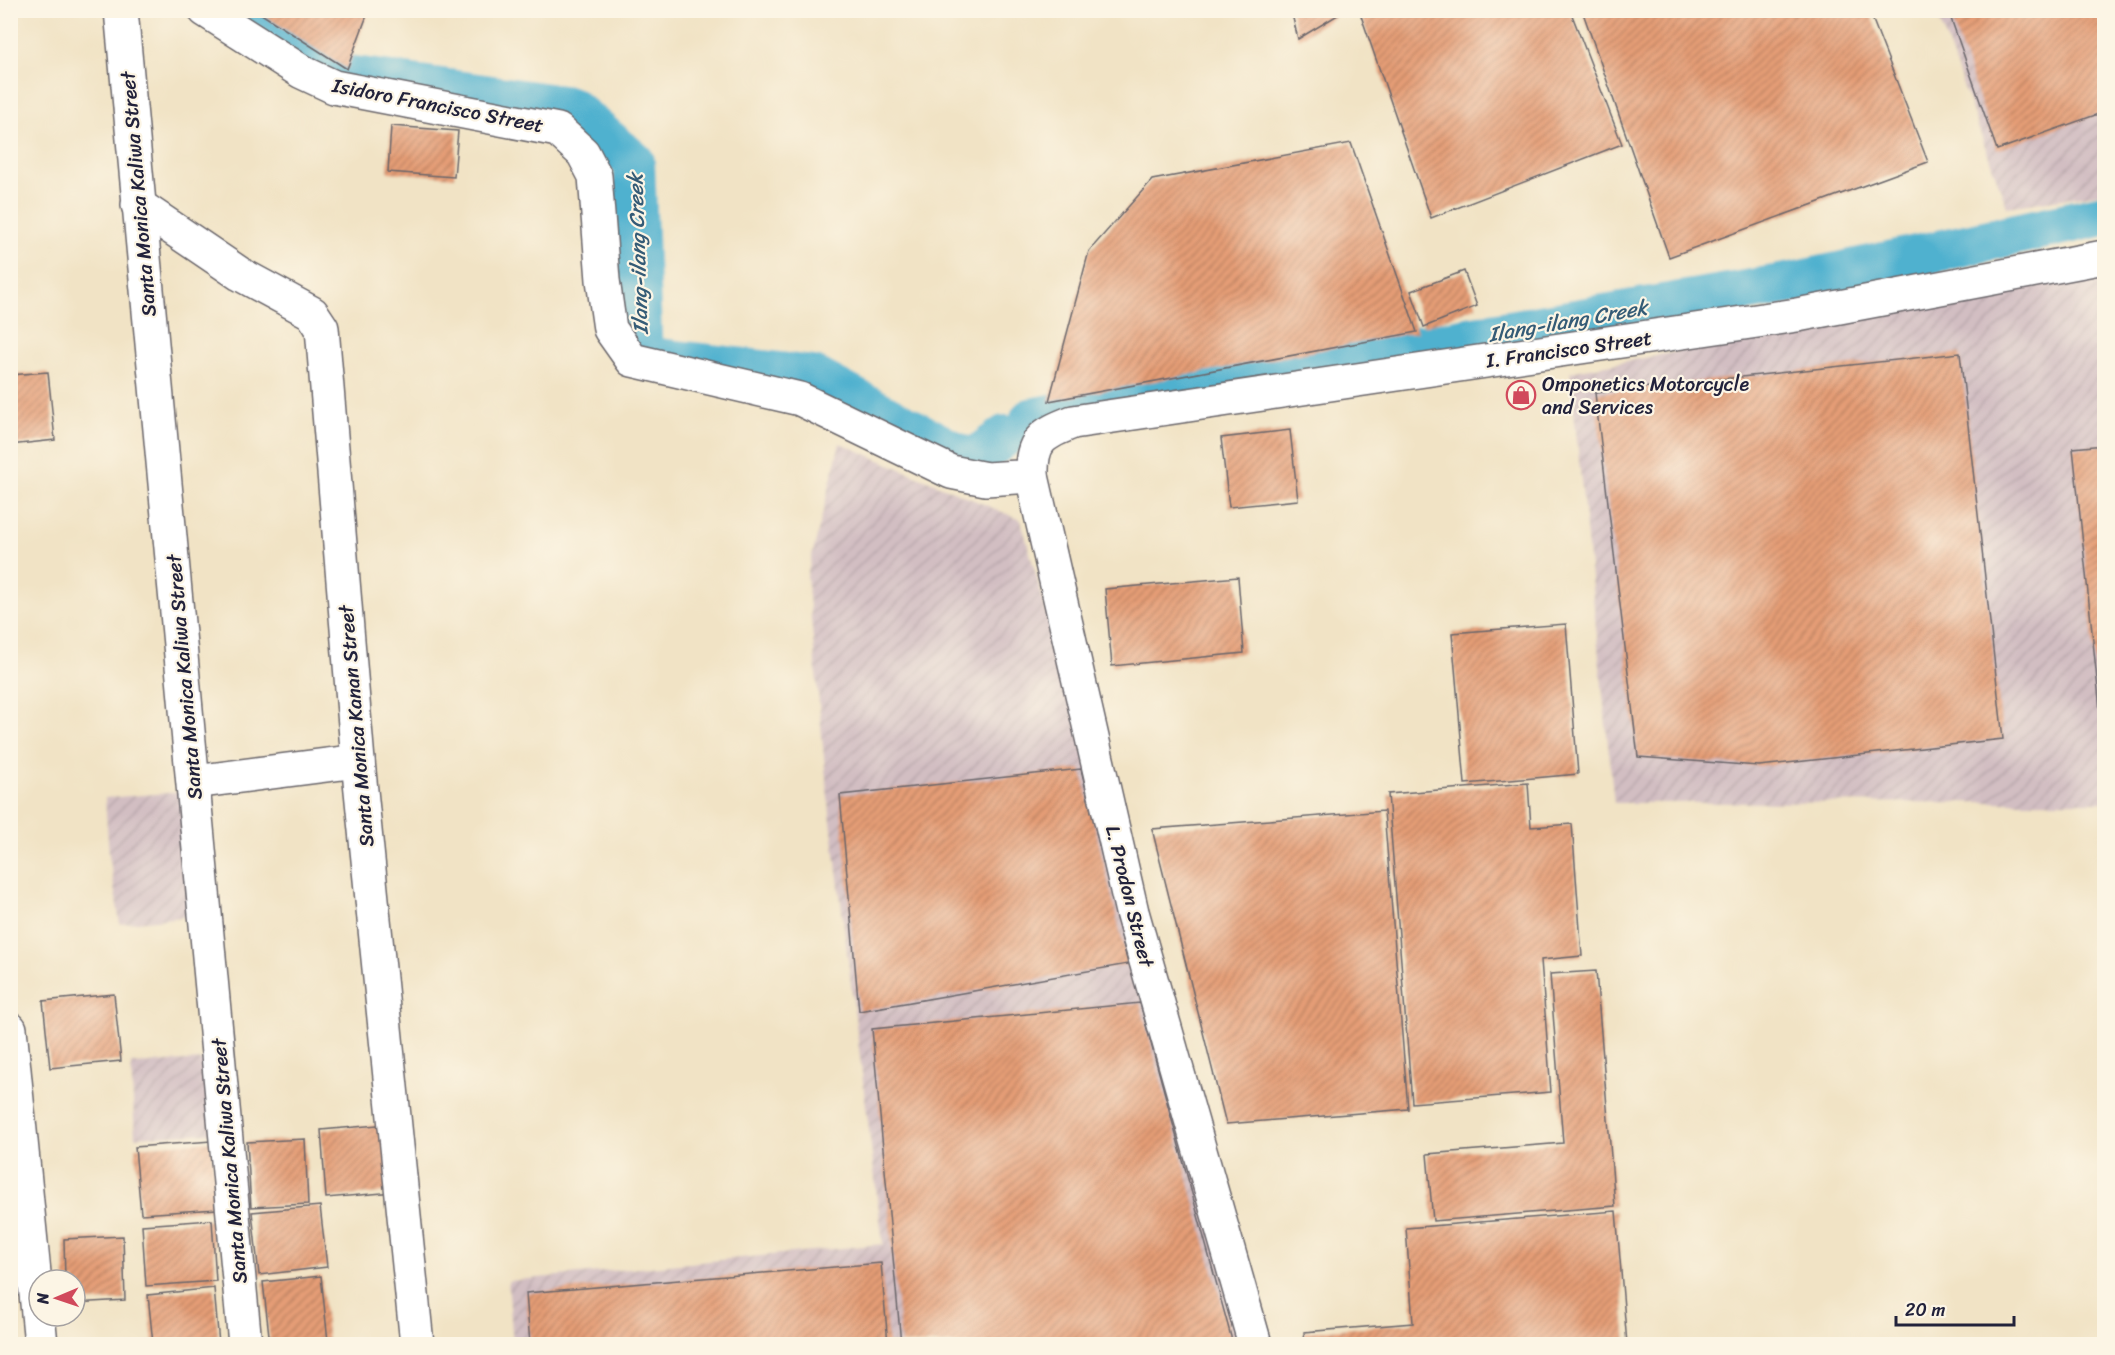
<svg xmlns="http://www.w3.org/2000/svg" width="2115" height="1355" viewBox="0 0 2115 1355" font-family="Sriracha,sans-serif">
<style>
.industrial{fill:url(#industrial-furrows)}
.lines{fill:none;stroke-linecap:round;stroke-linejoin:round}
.canal{stroke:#50b1cf;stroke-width:42}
.building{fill:url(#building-hatch)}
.street-casing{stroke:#6a666b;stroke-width:36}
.secondary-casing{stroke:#6a666b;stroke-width:36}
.street{stroke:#fff;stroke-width:33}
.secondary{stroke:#fff;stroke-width:33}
.labels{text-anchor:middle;stroke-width:4.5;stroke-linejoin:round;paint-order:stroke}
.street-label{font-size:20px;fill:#22223b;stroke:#fcf5e5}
.poi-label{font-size:20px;fill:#22223b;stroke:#fcf5e5;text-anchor:start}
.water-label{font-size:21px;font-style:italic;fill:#345b76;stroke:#fcf5e5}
</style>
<defs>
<pattern id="industrial-furrows" width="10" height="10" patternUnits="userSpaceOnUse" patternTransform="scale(1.5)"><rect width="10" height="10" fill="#d2bec2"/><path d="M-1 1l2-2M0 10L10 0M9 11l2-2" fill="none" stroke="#b4a3a8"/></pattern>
<pattern id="building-hatch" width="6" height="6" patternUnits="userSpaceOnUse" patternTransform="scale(1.5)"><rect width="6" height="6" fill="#e59d76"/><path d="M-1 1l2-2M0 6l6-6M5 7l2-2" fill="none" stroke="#b98062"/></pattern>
</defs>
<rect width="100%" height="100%" fill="#fcf5e5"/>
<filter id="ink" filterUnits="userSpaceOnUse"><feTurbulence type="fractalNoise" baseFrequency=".0167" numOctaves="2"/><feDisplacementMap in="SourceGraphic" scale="12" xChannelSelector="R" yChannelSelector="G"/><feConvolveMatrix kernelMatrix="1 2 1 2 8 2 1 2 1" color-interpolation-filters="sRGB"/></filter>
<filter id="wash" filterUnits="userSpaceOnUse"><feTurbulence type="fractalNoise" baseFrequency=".008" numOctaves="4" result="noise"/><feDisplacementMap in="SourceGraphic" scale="24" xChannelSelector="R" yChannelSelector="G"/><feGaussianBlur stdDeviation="1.35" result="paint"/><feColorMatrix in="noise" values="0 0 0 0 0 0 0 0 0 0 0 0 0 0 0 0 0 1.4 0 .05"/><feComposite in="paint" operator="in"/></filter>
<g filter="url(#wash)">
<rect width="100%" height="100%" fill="#f1e3c5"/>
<g class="industrial">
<polygon points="1936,11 2104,11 2104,193 2007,207"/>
<polygon points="2104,270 2104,802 1614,803 1570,372"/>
<polygon points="840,443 1021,520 1246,1344 513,1344 508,1281 883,1244 827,789 807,576"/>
<polygon points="180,792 199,915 120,924 109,855 105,798"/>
<polygon points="204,1060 211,1133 135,1137 131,1064"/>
</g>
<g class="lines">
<g class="canal">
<polyline points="234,10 341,75 570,107 634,162 642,357 814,377 971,461 1005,436"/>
<polyline points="1031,419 1340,360 1792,283 2104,215"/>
</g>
</g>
<g id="blocks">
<g class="building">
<polygon points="255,10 369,10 347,69"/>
<polygon points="1291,10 1346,10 1298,39"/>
<polygon points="1359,10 1570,10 1622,144 1431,218"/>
<polygon points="1582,10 1869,10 1928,162 1669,257"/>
<polygon points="1948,10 2104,10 2104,112 1997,150"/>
<polygon points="391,126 458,131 454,177 388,172"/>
<polygon points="1351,143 1417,332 1049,401 1089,251 1152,180"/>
<polygon points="1464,271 1477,306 1424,327 1411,291"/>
<polygon points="1960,353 2003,739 1759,766 1638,757 1595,393"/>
<polygon points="48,372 55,440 10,445 10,375"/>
<polygon points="1290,430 1298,500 1229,507 1221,438"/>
<polygon points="2104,445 2104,738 2103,738 2073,448"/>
<polygon points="1238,577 1244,653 1112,666 1105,589"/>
<polygon points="1566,624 1578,774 1465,784 1452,633"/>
<polygon points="1081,769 1128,964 859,1011 840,795"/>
<polygon points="1528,783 1531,827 1572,824 1582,956 1541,960 1551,1092 1412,1103 1388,794"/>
<polygon points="1384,811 1408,1109 1226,1124 1152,829"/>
<polygon points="1596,971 1615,1206 1433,1221 1427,1154 1563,1143 1550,974"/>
<polygon points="114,994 121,1061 50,1068 43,1001"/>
<polygon points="1140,1003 1233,1344 901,1344 872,1029"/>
<polygon points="389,1124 394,1192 326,1198 321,1130"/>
<polygon points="305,1139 308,1204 251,1207 247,1142"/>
<polygon points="211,1141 217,1209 141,1214 135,1147"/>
<polygon points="320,1206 327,1267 259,1275 252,1212"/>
<polygon points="1616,1211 1627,1344 1305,1344 1304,1332 1413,1323 1406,1228"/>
<polygon points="212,1220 216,1281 146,1286 142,1225"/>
<polygon points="123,1236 125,1300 75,1303 75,1280 65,1280 64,1239"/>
<polygon points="881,1263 888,1344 530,1344 526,1293"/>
<polygon points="321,1276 328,1341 299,1344 270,1344 263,1282"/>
<polygon points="214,1288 219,1344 153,1344 148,1295"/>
<polygon points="379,1338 379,1344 339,1344 339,1342"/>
</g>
</g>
</g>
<g filter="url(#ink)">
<use href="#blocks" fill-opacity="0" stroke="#6a666b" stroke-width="1.5"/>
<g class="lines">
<g class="street-casing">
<g id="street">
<polyline points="121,10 245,1344"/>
<polyline points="138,205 240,274 312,313 322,328 358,761 417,1344"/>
<polyline points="1032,476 1132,912 1255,1344"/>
<polyline points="194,782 358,761"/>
<polyline points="10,1029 41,1344"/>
</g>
</g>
<g class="secondary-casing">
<path id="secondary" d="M205,10L302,72L334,87L558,130L583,153L595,176L603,280L610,329L632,360L800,399L951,472L986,479L1032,476C1031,440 1042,434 1073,422L1797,315L2104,257"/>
</g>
<use href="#street" class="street"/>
<use href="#secondary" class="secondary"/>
</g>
</g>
<defs>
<g id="shop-ring" transform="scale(1.5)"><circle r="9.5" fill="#fcf5e5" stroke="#d1495b" stroke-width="1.5"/><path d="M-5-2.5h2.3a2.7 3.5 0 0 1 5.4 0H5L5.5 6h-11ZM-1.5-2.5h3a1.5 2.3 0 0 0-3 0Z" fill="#d1495b"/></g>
</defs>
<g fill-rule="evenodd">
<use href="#shop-ring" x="1521" y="395"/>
</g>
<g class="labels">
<g class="street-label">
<text transform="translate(438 105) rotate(11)" y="7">Isidoro Francisco Street</text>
<text transform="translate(138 194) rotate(-95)" y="7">Santa Monica Kaliwa Street</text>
<text transform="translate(1569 349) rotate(-8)" y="7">I. Francisco Street</text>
<text transform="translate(184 677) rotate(-95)" y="7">Santa Monica Kaliwa Street</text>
<text transform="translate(356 726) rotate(-95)" y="7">Santa Monica Kanan Street</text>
<text transform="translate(1130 896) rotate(76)" y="7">L. Prodon Street</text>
<text transform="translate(229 1161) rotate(-95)" y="7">Santa Monica Kaliwa Street</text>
</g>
<g class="poi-label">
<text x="1542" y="391">Omponetics Motorcycle<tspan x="1542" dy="23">and Services</tspan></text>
</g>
<g class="water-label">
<text transform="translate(638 254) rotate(-92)" y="7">Ilang-ilang Creek</text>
<text transform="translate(1568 321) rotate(-10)" y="7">Ilang-ilang Creek</text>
</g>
</g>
<rect width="2115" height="1355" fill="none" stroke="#fcf5e5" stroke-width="36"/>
<g transform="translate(57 1298) rotate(268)"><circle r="28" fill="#fcf5e5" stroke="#a5a1a1" stroke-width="1.5"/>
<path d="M0-4.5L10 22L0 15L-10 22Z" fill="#d1495b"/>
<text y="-9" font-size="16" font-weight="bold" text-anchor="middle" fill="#22223b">N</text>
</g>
<path d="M1896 1316v9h118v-9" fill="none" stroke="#22223b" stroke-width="3"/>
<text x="1905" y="1316" font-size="18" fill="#22223b" stroke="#fcf5e5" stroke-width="4.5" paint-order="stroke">20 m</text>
</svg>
